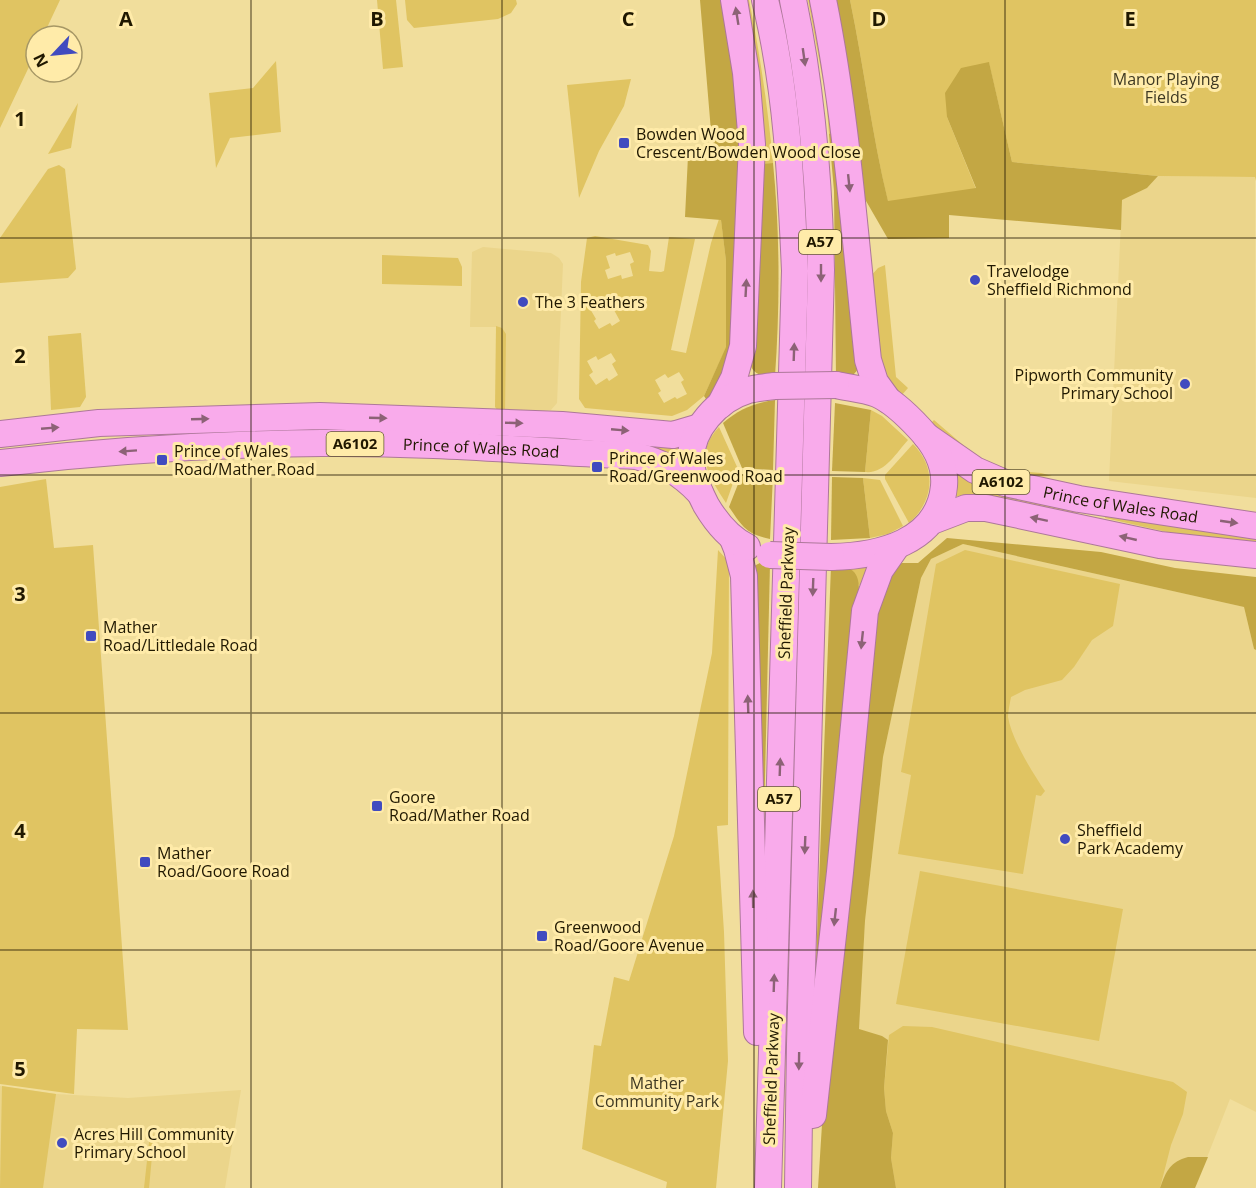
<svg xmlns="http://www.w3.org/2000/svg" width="1256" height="1188" viewBox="0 0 1256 1188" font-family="'Open Sans',sans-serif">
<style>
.built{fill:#ebd58b}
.green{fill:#e0c462;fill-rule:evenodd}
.forest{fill:#c3a744}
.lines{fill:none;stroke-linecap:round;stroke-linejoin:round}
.highway-casing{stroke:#ad7899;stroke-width:28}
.highway{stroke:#f9abeb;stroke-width:26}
.highway-bridge-casing{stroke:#ad7899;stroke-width:28;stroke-linecap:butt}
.highway-bridge{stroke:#f9abeb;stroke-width:26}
.oneway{fill:#8c6276}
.grid{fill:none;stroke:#201800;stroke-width:1.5;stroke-opacity:0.55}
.poi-dot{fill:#414bbf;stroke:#ffeba9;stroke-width:2}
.labels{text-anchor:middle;stroke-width:6;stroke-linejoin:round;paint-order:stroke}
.shield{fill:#ffeba9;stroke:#635733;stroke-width:1.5}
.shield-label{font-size:15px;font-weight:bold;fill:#201800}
.park-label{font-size:16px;fill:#3e3822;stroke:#ffeba9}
.poi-label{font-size:16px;fill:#201800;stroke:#ffeba9;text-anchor:start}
.street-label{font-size:16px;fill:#201800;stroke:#ffeba9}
.grid-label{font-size:20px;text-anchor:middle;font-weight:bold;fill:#201800;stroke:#ffeba9;stroke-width:6;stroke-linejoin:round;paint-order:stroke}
</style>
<rect width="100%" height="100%" fill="#f1de9c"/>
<g class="built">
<polygon points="1158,176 1255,177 1256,498 1109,481 1122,200 1147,188"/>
<polygon points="483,247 551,253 559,258 563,264 557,403 551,410 505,414 496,410 496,327 470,327 472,252"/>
<polygon points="963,544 1244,607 1254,649 1256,650 1256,1112 1230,1099 1195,1188 870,1188 858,1042 865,921 883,756 921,578 931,559"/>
<polygon points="0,1086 56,1094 128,1098 241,1090 225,1188 0,1188"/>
</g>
<g class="green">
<polygon points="0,0 60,0 43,36 36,36 36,52 0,128"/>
<polygon points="377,0 396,0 403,67 383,69"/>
<polygon points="405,0 516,0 517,4 511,13 498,19 414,28 407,20"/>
<path d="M740,0H749C760,54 768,108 773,163L760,164Z"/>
<polygon points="808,0 814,0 833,132 829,134 826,97"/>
<path d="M850,0H1256V181L1255,177L1158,176L1012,162L989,63L947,117L976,189L888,202C872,135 864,67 850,0Z"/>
<polygon points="276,61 281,132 230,138 216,168 209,93 253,88"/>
<polygon points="631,79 624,106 599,151 579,198 567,85"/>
<polygon points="78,103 71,148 48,154"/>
<polygon points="59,165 65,169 76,269 68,278 0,283 0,238 48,169"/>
<path d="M719,219H721L726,261V348L704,396L687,410L672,416L585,408L579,399L581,282L587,238L595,236L648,245L651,251L649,271L661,272L664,271L669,237L695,239L671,350L686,353L711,243ZM630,252L634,262L630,264L633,276L622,279L621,275L608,279L605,270L610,268L606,256L615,253L616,256ZM613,298L618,308L614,310L620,321L612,326L610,323L599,329L594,321L596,319L589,307L599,301L601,305ZM611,353L616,361L612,364L618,375L609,381L607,378L596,385L589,375L593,372L587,361L596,356L598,360ZM679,372L684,380L681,382L687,394L677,399L675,397L664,403L658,393L661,391L655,380L665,374L668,378Z"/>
<polygon points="382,255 458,258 462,267 462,286 382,284"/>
<polygon points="885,265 896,377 908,388 901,396 883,381 869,278 878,268"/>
<polygon points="496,326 502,328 506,334 505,414 500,413 495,407"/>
<polygon points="81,333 86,397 80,407 51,410 48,336"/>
<path d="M871,410L882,416L908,440C896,453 885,474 865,472Z"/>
<path d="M934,420L977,457L1002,470L1041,473L1052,476C1005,480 965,453 931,423Z"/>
<path d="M719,427L738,469L726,503C709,476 693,455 719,427Z"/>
<polygon points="632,444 686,445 684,463"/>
<path d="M913,444C937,468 934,501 909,523L885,479V475Z"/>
<polygon points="949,467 1077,506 1076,514 975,494 949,497"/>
<polygon points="863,478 880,480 903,526 888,534 870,538"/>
<polygon points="46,479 54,548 93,545 128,1030 77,1029 74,1094 0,1084 0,487"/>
<polygon points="1105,512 1256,534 1256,549 1198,539 1105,518"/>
<polygon points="718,550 729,562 728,825 717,826 724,932 728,1061 716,1188 666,1188 667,1182 582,1149 594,1045 601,1046 614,977 629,981 674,836 712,653"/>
<path d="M965,550L1120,584L1113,626L1092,640L1074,667L1062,680L1025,690L1011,697C1010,703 1008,711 1008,717C1012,740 1032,772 1045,791L1041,796L1036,795L1023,874L898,854L911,775L901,772L936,564Z"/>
<polygon points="876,559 857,600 860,586 838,564"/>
<polygon points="920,871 1123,909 1099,1041 896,1004"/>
<polygon points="903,1026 932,1027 1173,1082 1187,1092 1183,1114 1171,1145 1160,1188 896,1188 891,1158 893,1133 886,1111 884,1088 889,1035"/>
<polygon points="2,1086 56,1094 43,1188 0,1188"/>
<polygon points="150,1133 154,1135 149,1188 144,1188"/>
</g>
<g class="forest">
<polygon points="700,0 724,0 729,19 744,161 736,356 708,402 704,396 726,347 726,261 721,220 685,217 688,156 713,155"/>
<path d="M833,0H850C864,67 872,135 888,201L976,188L947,117L945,93L961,68L989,62L1012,162L1158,176L1147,188L1122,200L1121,230L949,215V238L888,239L862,194Z"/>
<path d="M833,132L858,369C852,378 847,379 836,378L834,191L829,134Z"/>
<path d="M773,163C780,233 780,305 775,376C764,376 754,376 750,364L760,164Z"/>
<path d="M775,400L773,470L742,468L723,423C739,409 754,403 775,400Z"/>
<polygon points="835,403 871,410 865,472 832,471"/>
<path d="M742,474L773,475L770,539C746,534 742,526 729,507Z"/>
<polygon points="832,477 863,478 870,538 831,540"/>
<polygon points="947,538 1101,552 1175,568 1256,577 1256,650 1254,649 1244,607 963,544 931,559 921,578 883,757 865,921 859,1029 882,1036 888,1040 884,1088 886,1111 893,1133 891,1158 896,1188 818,1188 826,1061 872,608 895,566 902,563 918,563"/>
<polygon points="760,563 770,564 762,906 754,566"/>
<path d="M831,566C837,566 844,566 850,569C867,577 855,614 853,629L815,989Z"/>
<path d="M1188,1157H1208L1195,1188H1160C1166,1171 1170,1162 1188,1157Z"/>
</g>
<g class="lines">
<g class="highway-casing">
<g id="highway">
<path d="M765,0C787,89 791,180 795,271L768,1188"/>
<path d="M793,0C812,90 819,179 821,270L800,1044L798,1188"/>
<path d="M823,0C847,118 855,240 868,360L875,382L888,400"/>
<polyline points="720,405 734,378 743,346 752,144 746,73 734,0"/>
<polyline points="0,434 99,423 320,416 562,425 673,435 700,427"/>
<path id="s1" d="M926,436L975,470L1005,483L1079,499L1256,526"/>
<path id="s2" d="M0,463C107,451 215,444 322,443C427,442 531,451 636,456C662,462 681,473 700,493"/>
<polyline points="932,521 966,508 986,508 1160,545 1256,555"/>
<polyline points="733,539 737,549 744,576 757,1032"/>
<path d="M747,547C729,538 716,522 706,505C699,491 692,477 691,461C690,429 718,399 748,390C756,388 766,387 775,386"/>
<path d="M831,557C878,556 939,543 944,486C946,463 935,445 920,429C908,416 893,401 877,394C864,389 849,388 836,385"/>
<polyline points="813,1115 840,872 865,611 880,570 896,547"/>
</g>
</g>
<use href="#highway" class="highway"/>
<g class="highway-bridge-casing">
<g id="highway-bridge">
<polyline points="775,386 836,385"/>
<polyline points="770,555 831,557"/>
</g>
</g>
<use href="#highway-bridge" class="highway-bridge"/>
</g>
<defs><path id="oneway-solid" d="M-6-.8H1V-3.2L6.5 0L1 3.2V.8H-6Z" transform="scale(1.5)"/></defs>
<g class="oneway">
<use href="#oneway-solid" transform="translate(737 16) rotate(-99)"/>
<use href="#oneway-solid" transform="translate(804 57) rotate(82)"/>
<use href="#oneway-solid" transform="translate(849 183) rotate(84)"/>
<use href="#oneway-solid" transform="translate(821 273) rotate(90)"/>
<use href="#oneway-solid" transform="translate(746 288) rotate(-87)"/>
<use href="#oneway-solid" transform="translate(794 352) rotate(-88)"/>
<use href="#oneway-solid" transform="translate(378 418) rotate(2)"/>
<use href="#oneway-solid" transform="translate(200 419) rotate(-2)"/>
<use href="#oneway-solid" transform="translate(514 423) rotate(2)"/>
<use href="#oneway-solid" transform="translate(50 428) rotate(-5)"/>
<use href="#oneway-solid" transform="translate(620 430) rotate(5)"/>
<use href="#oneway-solid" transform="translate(128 451) rotate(176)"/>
<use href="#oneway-solid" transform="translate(1039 519) rotate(-168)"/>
<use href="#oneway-solid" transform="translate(1229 522) rotate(8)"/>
<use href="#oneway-solid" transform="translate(1128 538) rotate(-167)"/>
<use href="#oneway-solid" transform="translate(813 587) rotate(92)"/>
<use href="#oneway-solid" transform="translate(862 640) rotate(96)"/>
<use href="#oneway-solid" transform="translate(748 704) rotate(-92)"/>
<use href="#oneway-solid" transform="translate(780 767) rotate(-88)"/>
<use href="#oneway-solid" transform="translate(805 845) rotate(92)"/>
<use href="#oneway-solid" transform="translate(753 899) rotate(-91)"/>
<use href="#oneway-solid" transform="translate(835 917) rotate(96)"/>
<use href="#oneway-solid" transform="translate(774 983) rotate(-88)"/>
<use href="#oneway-solid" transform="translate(799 1061) rotate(91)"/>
</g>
<path class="grid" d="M251,0V1188M502,0V1188M754,0V1188M1005,0V1188M0,238H1256M0,475H1256M0,713H1256M0,950H1256"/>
<g class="poi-dot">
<rect x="618" y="137" width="12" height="12" rx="3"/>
<circle cx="975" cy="280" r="6"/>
<circle cx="523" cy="302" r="6"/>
<circle cx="1185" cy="384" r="6"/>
<rect x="156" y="454" width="12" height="12" rx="3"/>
<rect x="591" y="461" width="12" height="12" rx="3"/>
<rect x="85" y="630" width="12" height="12" rx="3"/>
<rect x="371" y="800" width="12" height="12" rx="3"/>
<circle cx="1065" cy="839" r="6"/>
<rect x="139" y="856" width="12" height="12" rx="3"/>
<rect x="536" y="930" width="12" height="12" rx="3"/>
<circle cx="62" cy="1143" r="6"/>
</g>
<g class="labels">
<g class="shield">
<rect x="799" y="230" width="42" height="24" rx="4.5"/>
<rect x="326.5" y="432" width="57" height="24" rx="4.5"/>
<rect x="972.5" y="470" width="57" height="24" rx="4.5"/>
<rect x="758" y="787" width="42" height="24" rx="4.5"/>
</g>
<g class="shield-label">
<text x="820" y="247">A57</text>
<text x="355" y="449">A6102</text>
<text x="1001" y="487">A6102</text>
<text x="779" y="804">A57</text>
</g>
<g class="park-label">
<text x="1166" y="85">Manor Playing<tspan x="1166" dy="18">Fields</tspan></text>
<text x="657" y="1089">Mather<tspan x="657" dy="18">Community Park</tspan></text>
</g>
<g class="poi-label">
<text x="636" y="140">Bowden Wood<tspan x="636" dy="18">Crescent/Bowden Wood Close</tspan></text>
<text x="987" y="277">Travelodge<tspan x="987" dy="18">Sheffield Richmond</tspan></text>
<text x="535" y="308">The 3 Feathers</text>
<text x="1173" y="381" text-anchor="end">Pipworth Community<tspan x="1173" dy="18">Primary School</tspan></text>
<text x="174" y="457">Prince of Wales<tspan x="174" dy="18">Road/Mather Road</tspan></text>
<text x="609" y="464">Prince of Wales<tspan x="609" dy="18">Road/Greenwood Road</tspan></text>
<text x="103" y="633">Mather<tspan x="103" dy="18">Road/Littledale Road</tspan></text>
<text x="389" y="803">Goore<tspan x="389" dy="18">Road/Mather Road</tspan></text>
<text x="1077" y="836">Sheffield<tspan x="1077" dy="18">Park Academy</tspan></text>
<text x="157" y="859">Mather<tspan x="157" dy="18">Road/Goore Road</tspan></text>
<text x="554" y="933">Greenwood<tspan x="554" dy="18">Road/Goore Avenue</tspan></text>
<text x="74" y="1140">Acres Hill Community<tspan x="74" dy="18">Primary School</tspan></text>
</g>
<g class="street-label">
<text dy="6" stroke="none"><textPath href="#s2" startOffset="482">Prince of Wales Road</textPath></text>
<text dy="6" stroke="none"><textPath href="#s1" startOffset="210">Prince of Wales Road</textPath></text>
<text transform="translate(786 593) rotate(-88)" y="6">Sheffield Parkway</text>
<text transform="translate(771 1079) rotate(-88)" y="6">Sheffield Parkway</text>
</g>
</g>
<g class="grid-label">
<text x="126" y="26">A</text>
<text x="377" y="26">B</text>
<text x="628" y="26">C</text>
<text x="879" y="26">D</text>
<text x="1130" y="26">E</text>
<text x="20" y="126">1</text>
<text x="20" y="363">2</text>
<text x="20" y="601">3</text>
<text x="20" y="838">4</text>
<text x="20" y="1076">5</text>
</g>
<g transform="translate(54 54) rotate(244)"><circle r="28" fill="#ffeba9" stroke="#a69765" stroke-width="1.5"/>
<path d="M0-4.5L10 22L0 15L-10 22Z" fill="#414bbf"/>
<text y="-9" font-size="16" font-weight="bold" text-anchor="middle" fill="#201800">N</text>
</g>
</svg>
